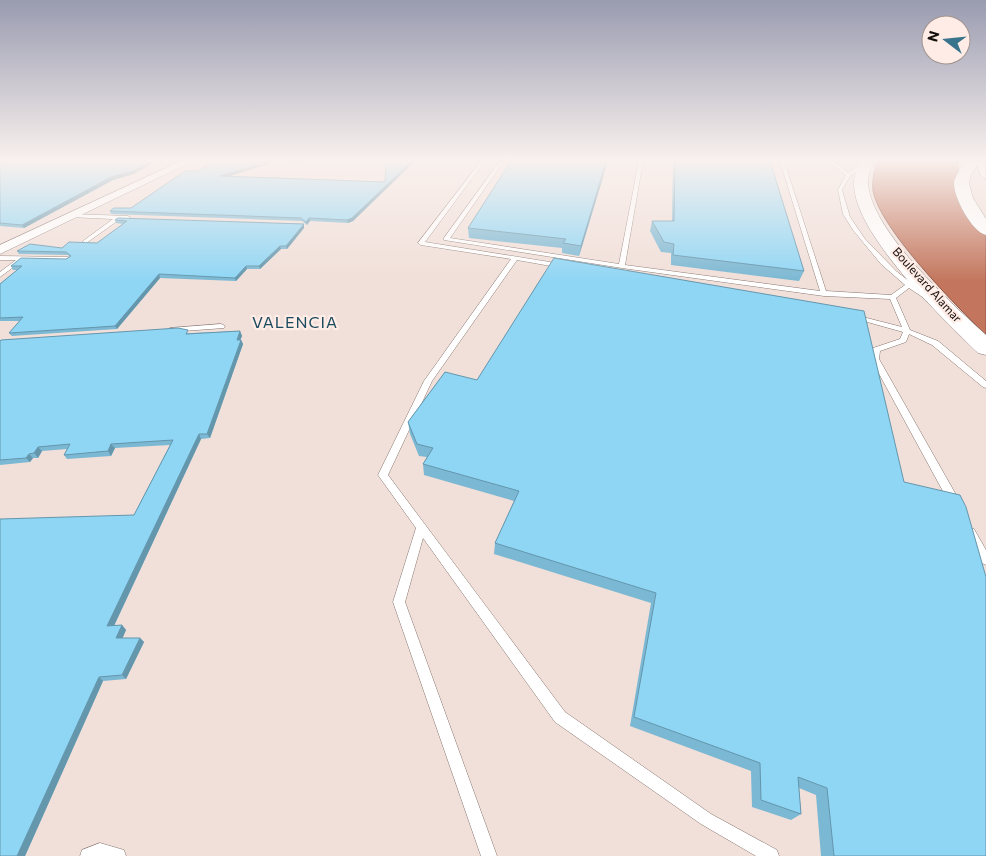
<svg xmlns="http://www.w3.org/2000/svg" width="986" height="856" viewBox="0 0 986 856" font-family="Commissioner,sans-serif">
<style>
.water{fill:#c3765d;stroke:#8e5745}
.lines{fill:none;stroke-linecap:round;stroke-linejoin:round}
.lane-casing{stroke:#867670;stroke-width:1}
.street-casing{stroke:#867670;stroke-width:1}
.highway-casing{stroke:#867670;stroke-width:1}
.lane{fill:#fff;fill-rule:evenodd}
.street{fill:#fff;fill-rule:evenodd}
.highway{fill:#fff;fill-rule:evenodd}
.wall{fill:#7bb8d3}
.shaded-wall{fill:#6496ac}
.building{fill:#8fd6f5;stroke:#6496ac}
.labels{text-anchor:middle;stroke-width:4.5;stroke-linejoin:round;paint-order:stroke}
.far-street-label{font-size:12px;fill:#140e0c;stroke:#ffece6}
.neighbourhood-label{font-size:16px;letter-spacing:1px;fill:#1b4b5e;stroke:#ffece6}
</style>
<rect width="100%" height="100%" fill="#f1dfd9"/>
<path class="water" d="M878,161H959L956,187L986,234V335C957,307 880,229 873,191C872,180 874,170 878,161Z"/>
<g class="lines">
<g class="lane-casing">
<g id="lane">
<polygon points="170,161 192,161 190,162 172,162"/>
<polygon points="291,161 317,161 318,162 316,163 293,162"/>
<polygon points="481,161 485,161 425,242 562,264 565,266 562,268 517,260 432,381 388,475 565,712 711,814 777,850 779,856 756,856 701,824 555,722 423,538 405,602 497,856 481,856 393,602 416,528 378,475 424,381 511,259 421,245 418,243"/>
<polygon points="500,161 504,161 450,238 619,264 639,161 643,161 625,265 820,291 780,161 784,161 826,291 891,295 905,285 881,264 853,230 843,214 838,190 846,175 828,161 833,161 848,173 865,161 869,161 869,163 850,176 842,190 850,217 865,239 896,271 932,299 929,301 927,300 909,288 896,298 910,330 938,341 986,381 986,388 983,387 932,345 909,334 906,342 880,351 879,359 959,500 960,503 959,506 955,507 951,506 871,359 873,348 900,339 903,332 853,318 852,317 855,315 902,327 890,299 824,296 622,268 444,240 444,238"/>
<polygon points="71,214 128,216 131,218 128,220 120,219 85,244 83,243 83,241 113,219 69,217 68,216"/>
<polygon points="0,256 68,257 71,259 68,261 23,260 0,277 0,272 16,260 0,260"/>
<polygon points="221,324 225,326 224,328 170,332 166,330 170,328"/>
<polygon points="970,528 974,529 986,550 986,565 982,563 965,532 966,529"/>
<polygon points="100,843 124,850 126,856 80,856 82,850"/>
</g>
</g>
<g class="street-casing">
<g id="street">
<polygon points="181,161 191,162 0,254 0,245"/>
<polygon points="975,161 985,161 986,179 981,176"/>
</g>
</g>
<g class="highway-casing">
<g id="highway">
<path d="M860,161H874C871,168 868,175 868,183C871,231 952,304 986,335V355L978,353C943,319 853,233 854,183C854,175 857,168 860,161Z"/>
<path d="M966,161H980L971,175L969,183L973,198L986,219V235C972,232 953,197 954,182C956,174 962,167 966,161Z"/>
</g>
</g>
<use href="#lane" class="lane"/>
<use href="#street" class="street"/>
<use href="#highway" class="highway"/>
</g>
<g class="wall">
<polygon points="0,161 134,174 113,180 24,228 0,226"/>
<polygon points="415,161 353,221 348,223 310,221 307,225 302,221 111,214 110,211 131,208 197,171 268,162 268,164 229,176 385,182"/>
<polygon points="511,161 608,161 579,256 562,253 562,248 469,238 468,228"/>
<polygon points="673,161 770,161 804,271 799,281 671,265 671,253 661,252 650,231 652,221 672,221"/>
<polygon points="115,220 304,224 304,228 287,249 281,249 260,269 247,269 236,281 160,278 117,329 12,336 9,333 20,321 0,321 0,284 17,270 13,270 11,266 66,259 70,257 68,255 19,254 17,251 62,248 97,243 123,224 116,223"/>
<polygon points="240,331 242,336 240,340 241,340 243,344 210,438 201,439 114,626 122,625 126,630 122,638 140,638 144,642 126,679 103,681 25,856 0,856 134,515 170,445 115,448 111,456 67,459 64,455 67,449 42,451 38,458 33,458 30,462 0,465 0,341"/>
<polygon points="445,372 986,856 821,856 816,795 799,788 801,814 791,820 752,807 751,771 630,726 651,603 494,554 495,543 514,501 424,475 423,464 427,457 419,456 410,434 408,422"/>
</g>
<g class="shaded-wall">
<polygon points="151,161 157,161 134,174 113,180 24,228 22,225 111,177"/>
<polygon points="412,161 415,161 353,221 348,223 347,220"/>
<polygon points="606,161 608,161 579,256 581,246"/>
<polygon points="268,162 268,164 221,179 220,176"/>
<polygon points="309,218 310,221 307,225 306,222"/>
<polygon points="304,224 304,228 287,249 286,246"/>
<polygon points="280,246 281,249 260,269 259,266"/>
<polygon points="246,266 247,269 236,281 235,278"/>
<polygon points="159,274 160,278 117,329 115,326"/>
<polygon points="240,331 242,336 238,345 237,340"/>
<polygon points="241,340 243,344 210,438 207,434"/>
<polygon points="199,434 201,439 112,630 107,626"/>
<polygon points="111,444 115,448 111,456 108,451"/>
<polygon points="38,447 42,451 38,458 34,453"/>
<polygon points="29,454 33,458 30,462 26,458"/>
<polygon points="122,625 126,630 121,642 116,638"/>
<polygon points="140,638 144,642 126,679 122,675"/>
<polygon points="99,677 103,681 25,856 17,856"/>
</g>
<g class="building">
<polygon points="0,161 151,161 133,171 111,177 22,225 0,223"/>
<polygon points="214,161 268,162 220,176 385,182 386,161 412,161 352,218 347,220 309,218 306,222 301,218 110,211 114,208 131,208 185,171 197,171"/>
<polygon points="511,161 606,161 581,246 563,243 566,239 468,228"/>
<polygon points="675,161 770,161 804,271 673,255 674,244 664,242 652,221 674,221"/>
<polygon points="118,218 304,224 286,246 280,246 259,266 246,266 235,278 159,274 115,326 9,333 23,317 0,318 0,284 22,266 11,266 21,258 66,259 71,256 66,252 17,251 30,244 62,248 69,242 97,243 127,221 115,220"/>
<polygon points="554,258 864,311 904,482 960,495 966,507 986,577 986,856 834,856 827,788 798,777 801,814 761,800 760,763 634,717 656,593 495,543 519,491 423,464 433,448 417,444 408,422 445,372 477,380"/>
<polygon points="178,328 188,330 186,334 240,331 237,340 241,340 207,434 199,434 107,626 122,625 116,638 140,638 122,675 99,677 17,856 0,856 0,519 134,515 173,440 111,444 108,451 64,455 70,444 38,447 34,453 29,454 26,458 0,460 0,341 1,340"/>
</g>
<linearGradient id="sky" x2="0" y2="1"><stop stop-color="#999bb0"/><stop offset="0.57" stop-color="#f9f1ee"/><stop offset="1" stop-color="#f9f1ee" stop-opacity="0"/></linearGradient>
<rect width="986" height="281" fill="url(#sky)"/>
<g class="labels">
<g class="far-street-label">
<text transform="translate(927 285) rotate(48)" y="4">Boulevard Alamar</text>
</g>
<g class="neighbourhood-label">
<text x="295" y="328">VALENCIA</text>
</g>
</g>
<g transform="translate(946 40) rotate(286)"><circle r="24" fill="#ffece6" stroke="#a1938f"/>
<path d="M0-4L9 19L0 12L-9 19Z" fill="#39738c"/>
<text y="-8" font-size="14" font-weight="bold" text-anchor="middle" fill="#140e0c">N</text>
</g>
</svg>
